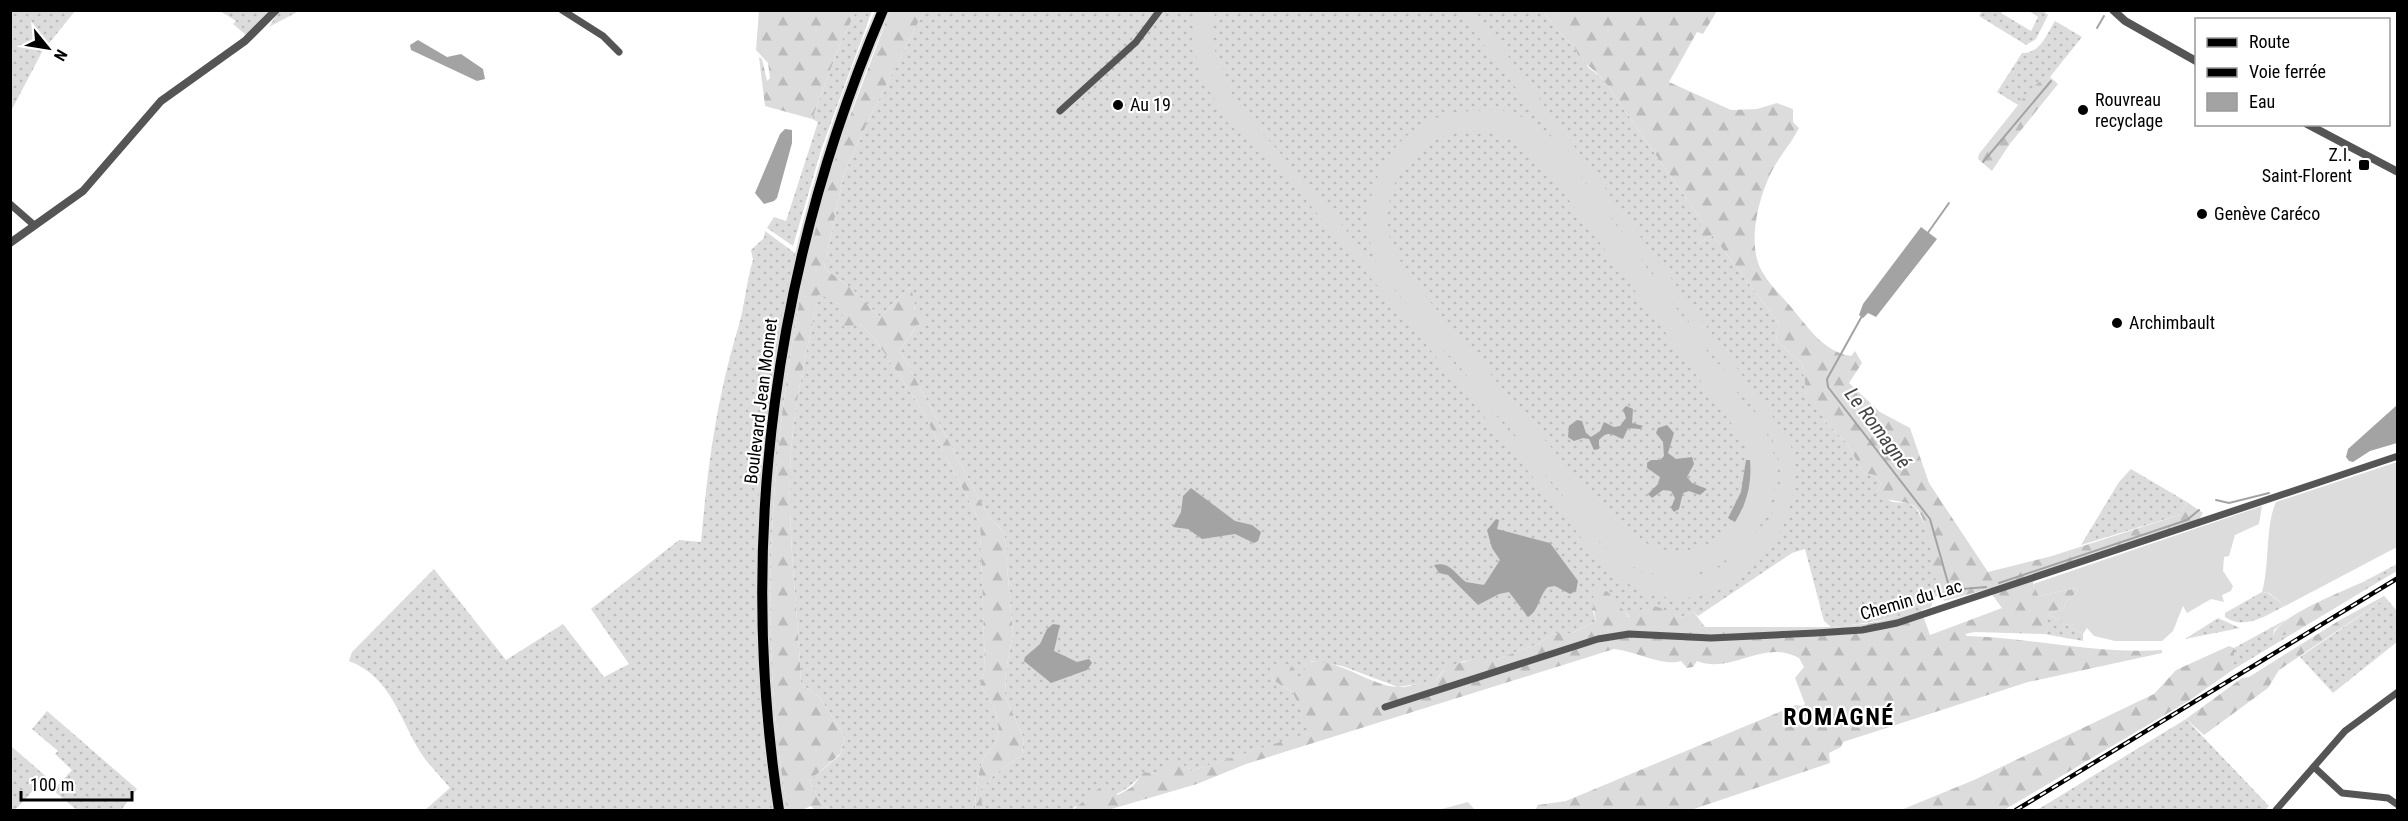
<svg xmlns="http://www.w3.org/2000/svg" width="2408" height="821" viewBox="0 0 2408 821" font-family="'Roboto Condensed',sans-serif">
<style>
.grass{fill:url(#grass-dots)}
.forest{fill:url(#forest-firs)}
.garden{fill:#dcdcdc;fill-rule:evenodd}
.water{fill:#a3a3a3}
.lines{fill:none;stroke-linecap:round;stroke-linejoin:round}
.stream{stroke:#a3a3a3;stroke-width:2}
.primary-casing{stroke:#dbdbdb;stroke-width:14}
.minor{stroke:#555;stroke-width:7}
.tertiary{stroke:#555;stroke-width:8}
.primary{stroke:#000;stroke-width:10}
.rail-casing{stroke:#000;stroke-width:4.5}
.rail{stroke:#fff;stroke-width:2;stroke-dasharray:7;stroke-linecap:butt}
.poi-dot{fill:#000;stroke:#fff;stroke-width:2}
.labels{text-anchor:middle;stroke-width:4.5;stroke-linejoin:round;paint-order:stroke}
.poi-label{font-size:18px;fill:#000;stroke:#fff;text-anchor:start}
.street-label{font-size:18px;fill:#000;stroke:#fff}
.water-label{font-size:20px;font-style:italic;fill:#444;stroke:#fff}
.district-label{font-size:24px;font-weight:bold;letter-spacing:1.5px;fill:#000;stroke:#fff}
</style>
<defs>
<pattern id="grass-dots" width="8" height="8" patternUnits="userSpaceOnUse" patternTransform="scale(1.5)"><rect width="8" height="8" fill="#dcdcdc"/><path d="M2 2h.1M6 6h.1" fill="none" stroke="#bbb" stroke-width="1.8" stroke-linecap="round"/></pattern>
<pattern id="forest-firs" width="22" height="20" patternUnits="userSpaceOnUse" patternTransform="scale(1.5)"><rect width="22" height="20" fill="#dcdcdc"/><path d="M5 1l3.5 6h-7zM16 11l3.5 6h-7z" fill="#bbb"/></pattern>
</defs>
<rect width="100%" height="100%" fill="#fff"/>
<g class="grass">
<polygon points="11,10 75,11 42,52 11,111"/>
<polygon points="220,11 271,11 246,35 233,24 236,21"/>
<polygon points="279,11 299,11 269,27"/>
<polygon points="856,11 872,11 822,147 793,246 767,228 774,217 786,221 818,122 812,119 840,44"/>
<path d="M924,11H1543L1566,40L1574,45L1589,68L1603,79L1702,221L1699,243L1712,235L1779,323L1776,340L1802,364L1807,396L1825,411L1824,420L1847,443L1863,473L1875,475L1881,484L1877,491L1892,502L1908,503L1916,508L1927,529L1941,595L1934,597L1931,607C1897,618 1866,624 1831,627L1824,621L1805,549L1792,553L1698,616L1693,611L1680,618L1670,614L1630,617L1619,606L1593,611L1596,621L1572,633H1554L1540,643L1497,659L1464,661L1443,671L1435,681L1398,687L1342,666L1311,661L1306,677H1297L1270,665L1273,680L1293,693L1312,732L1191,771L1182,764L1157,774L1144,772C1124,797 1103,799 1074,807L1073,810H988L982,806L981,789L995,774L1022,755L1024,739L1005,696L1006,669L1013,634L1004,532L989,517L900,350L918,324L910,287L880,317L851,288L824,268L844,174L870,117Z"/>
<polygon points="1982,11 2003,11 2001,13 2031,31 2038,17 2029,11 2043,11 2048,15 2036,39 2026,45 1979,16"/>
<path d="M2055,21L2082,37L2050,77L2043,79L2018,105L1997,92L2022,53C2041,53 2046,35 2055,21Z"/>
<path d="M765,231L807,262C770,447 757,623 787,810H425L450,788C442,778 433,769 425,759C400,724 394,678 349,661L352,652L434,569L506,660L563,624L604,677L629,664L591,609L679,540L701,542C708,465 716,402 738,328C745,306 746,282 753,260L751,250L764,238Z"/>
<path d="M819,293L841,305L875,339L919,405L980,522L985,671L980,684C991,700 1006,725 994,745C990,750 985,753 983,760C977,776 976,793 975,810H830L820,801L809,781L840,755L845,737L819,696L801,684C798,606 786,529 791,451C795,398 808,345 819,293Z"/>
<polygon points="2131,469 2187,502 2179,515 2081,545 2119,482"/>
<polygon points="2397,564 2397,571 2375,584 2365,581"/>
<path d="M2262,592L2268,593L2285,606C2266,615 2245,631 2225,617V613Z"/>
<polygon points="2386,598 2397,611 2397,642 2333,693 2300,657"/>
<polygon points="2048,614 2083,634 2083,641 2044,634 2048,629"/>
<polygon points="2218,618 2240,628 2185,639"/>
<polygon points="2287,619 2274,630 2273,635 2292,634 2234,669 2234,648"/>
<polygon points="47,711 137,789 121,810 77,810 42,781 15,810 11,810 11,746 57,786 72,770 55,754 58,751 32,729"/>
<polygon points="2186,719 2269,806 2265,810 2037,810"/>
</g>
<g class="forest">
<polygon points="759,11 856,11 840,44 812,119 765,106 759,57 762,59 767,81 770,78 768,63 756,50"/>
<path d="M890,11H924L870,117L844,174L824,268L851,288L880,317L910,287L915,301L914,309L923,312L925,323L917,325L900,350L989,517L1004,532L1013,634L1006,669L1005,696L1024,739L1022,755L995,774L981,789L982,805L988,810H975C976,793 977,776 983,760C985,753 990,750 994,745C1006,725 991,700 980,684L985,671L980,522L919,405L875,339L860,324L844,327L841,305L819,294C808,345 795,398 791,451C786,529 798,606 801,684L819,696L845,737L840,754L809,781L820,801L830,810H815L811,806L802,810H787C757,625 770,445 807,262L805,260L841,131L849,119Z"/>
<path d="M1543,11H1717L1703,34L1697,32L1669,82L1731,110L1757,109L1777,103L1793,109V122L1799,128C1793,140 1786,148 1779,159C1761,185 1744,244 1763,273C1771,287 1785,299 1795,312C1811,331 1825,352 1851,356L1855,351L1862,363L1849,383L1880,412L1910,428L1929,483L1988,572L2052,556L2179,515L2187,502L2203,513L2198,521L2034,574L2033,584L2039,596L2077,588L2078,591L2065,603L2064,608L2048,614V629L2044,634L1975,632L1965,634L1967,636C2032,638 2097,654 2162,650V653L2028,682L1843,742L1841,747L1829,753L1830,763L1691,810H1535L1538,805L1566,801L1796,705L1803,706L1805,704L1795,678L1804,667L1799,658C1763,638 1731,675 1697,661L1693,667L1687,668L1681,661C1664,667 1634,651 1614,649L1246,764L1197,784L1108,810H1073L1102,786L1118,795L1132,787L1144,772L1157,774L1169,762L1182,764L1191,771L1311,732L1293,693L1273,680L1269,665L1291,664L1297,677H1306L1303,662C1341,657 1366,685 1398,687C1411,688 1422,680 1435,681L1448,666L1476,659H1497L1540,643L1554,633H1572L1596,621L1592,599L1599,588L1608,592L1629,617C1656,599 1655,607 1680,618L1693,611L1705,627H1831L1872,623L1921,610L1930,635L2002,608L1988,589L1944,601C1928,574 1935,538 1918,510C1909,497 1887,506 1877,491L1881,484L1875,475L1863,473L1847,443L1824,420V411L1807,396L1802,364L1776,340L1779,323L1712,235L1699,243L1698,229L1702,221L1603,79L1579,57L1574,45L1566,40Z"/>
<polygon points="2050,77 2058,84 2009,145 1992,171 1978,159 1979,154 2030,90 2043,79"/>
<path d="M2365,581L2375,584L2292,634L2273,636C2277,616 2346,590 2365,581Z"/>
<polygon points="2384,596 2386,598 2279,670 2268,688 2204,735 2186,719 2242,678 2249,677 2340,620"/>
<polygon points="2229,646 2234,648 2234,669 2190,700 2004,810 1901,810 1974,780 2154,694 2176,670"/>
<polygon points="1468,802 1475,810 1438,810"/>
</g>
<g class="garden">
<path d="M1195,10L1215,11L1212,38L1214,48L1231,92L1241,109L1316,193L1598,541C1613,556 1629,570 1651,575C1718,592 1790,531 1779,461C1777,447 1770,435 1764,423L1459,11H1475L1789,439C1816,519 1741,617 1654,595C1633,590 1616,576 1600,561L1438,359L1281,170L1227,122L1200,74L1192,38Z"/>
<path d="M1502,110L1533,121L1557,143L1767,434C1782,467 1777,504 1755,533C1729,568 1681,587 1638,569C1597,552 1572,505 1545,472C1513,432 1480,393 1448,352C1425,323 1396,296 1377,264C1373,252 1369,240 1368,228C1366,184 1392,136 1433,119C1455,110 1478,110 1502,110ZM1476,130L1510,138L1544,166L1742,438C1754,467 1753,498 1734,523C1713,551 1675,559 1644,542C1634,537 1623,529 1615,521C1597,505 1583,484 1567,466C1535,428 1503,390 1472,351C1451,326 1400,270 1391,242C1375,186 1419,129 1476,130Z"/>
<path d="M2397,462V547L2285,606L2269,593L2262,592C2270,565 2265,526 2276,502Z"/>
<polygon points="2262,506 2259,524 2235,535 2229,556 2224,557 2223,571 2233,586 2231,591 2222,595 2224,602 2211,599 2187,613 2183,606 2173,631 2162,641 2115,641 2094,636 2087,628 2083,634 2048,614 2064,608 2065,603 2078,591 2077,588 2039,596 2033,584"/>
</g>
<g class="water">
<polygon points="418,40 447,57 461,54 483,69 485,79 477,81 411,50 410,45"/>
<polygon points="785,129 792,130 792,143 777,198 774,201 764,204 755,193 780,134"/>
<polygon points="1921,227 1937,239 1876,317 1868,313 1863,318 1859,315 1863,304"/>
<polygon points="2397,405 2397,443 2370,451 2353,462 2349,461 2346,457 2348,449"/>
<path d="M1626,406L1633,409L1632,423L1643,426L1640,429L1628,428L1623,439C1613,436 1609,429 1599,440V449L1594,450L1589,439L1583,438L1574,441L1568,437L1569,426L1577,420L1582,421L1586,433L1591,437L1600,431L1604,422L1614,427L1620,426L1626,418L1623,409Z"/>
<polygon points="1667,425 1674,433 1668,453 1676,459 1692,457 1694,464 1687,477 1692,483 1707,489 1700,495 1689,491 1683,493 1679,509 1674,512 1671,508 1675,498 1671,491 1663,490 1652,498 1648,494 1658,484 1660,477 1647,468 1647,463 1651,460 1660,460 1664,456 1663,442 1656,433 1658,428"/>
<path d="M1746,460H1750C1752,483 1747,503 1735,522L1728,518L1741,492Z"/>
<polygon points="1191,488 1235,521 1252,525 1261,532 1258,541 1254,543 1235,534 1202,539 1188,529 1173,527 1181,512 1183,496"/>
<path d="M1496,519L1499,520L1497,529L1550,543L1578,581L1576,591L1570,594L1555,586L1548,587C1539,595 1539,611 1528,617L1509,592L1499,594L1478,605L1448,575L1439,573L1434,565C1450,561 1455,574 1466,582L1484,585L1500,560L1492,548L1487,530Z"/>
<polygon points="1053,624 1060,625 1054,651 1077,662 1089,659 1092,663 1087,670 1051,683 1024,661 1025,657 1040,644 1047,629"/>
</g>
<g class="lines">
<g class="stream">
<polyline points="2097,28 2104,16"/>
<polyline points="1983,162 2051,81"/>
<polyline points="1927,234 1949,203"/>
<polyline points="1862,316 1827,379 1828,387 1930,519 1950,590 1986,587"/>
<polyline points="2216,500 2229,503 2269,493"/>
<polyline points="1999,583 2187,520 2199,510"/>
</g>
<g class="primary-casing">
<path id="primary" d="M779,810C737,540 775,262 883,10"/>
</g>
<g class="minor">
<polyline points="562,10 603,36 619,52"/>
<polyline points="1060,111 1136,42 1160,10"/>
<polyline points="10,204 34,225"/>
<polyline points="1385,707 1598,639 1629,634 1711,638 1816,633 1862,630 1897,623 2398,456"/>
<polyline points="2314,767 2342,793 2388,798 2398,805"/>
<polyline points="2276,810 2345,731 2398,692"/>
</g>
<g class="tertiary">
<polyline points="2113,10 2125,21 2196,61"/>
<polyline points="2307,124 2398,172"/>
<polyline points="10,243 83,191 161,101 245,41 276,10"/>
</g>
<use href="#primary" class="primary"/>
<g class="rail-casing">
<polyline id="rail" points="2016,810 2398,578"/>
</g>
<use href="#rail" class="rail"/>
</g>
<g class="poi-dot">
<circle cx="1118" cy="105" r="6"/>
<circle cx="2083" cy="110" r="6"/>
<rect x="2358" y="159" width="12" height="12" rx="3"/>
<circle cx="2202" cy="214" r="6"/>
<circle cx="2117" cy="323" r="6"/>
</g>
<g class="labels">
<g class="poi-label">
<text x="2095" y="106">Rouvreau<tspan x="2095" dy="21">recyclage</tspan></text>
<text x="1130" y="111">Au 19</text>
<text x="2352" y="161" text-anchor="end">Z.I.<tspan x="2352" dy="21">Saint-Florent</tspan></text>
<text x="2214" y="220">Genève Caréco</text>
<text x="2129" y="329">Archimbault</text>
</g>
<g class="street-label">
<text transform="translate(761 401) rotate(-83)" y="6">Boulevard Jean Monnet</text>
<text transform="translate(1911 600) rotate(-16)" y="6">Chemin du Lac</text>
</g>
<g class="water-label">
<text transform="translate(1878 428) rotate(53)" y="7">Le Romagné</text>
</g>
<g class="district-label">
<text x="1839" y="725">ROMAGNÉ</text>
</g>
</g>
<rect width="2408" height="821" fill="none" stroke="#000000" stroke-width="24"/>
<rect x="2195" y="18" width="195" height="108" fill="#ffffff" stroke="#999999" stroke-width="1.5"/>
<rect x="2207" y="38" width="30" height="9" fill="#000000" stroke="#999999" stroke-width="1.5"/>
<text x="2249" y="48" font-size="18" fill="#000000">Route</text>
<rect x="2207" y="68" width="30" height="9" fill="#000000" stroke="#999999" stroke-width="1.5"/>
<text x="2249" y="78" font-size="18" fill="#000000">Voie ferrée</text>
<rect x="2207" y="93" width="30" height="18" fill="#a3a3a3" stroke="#999999" stroke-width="1.5"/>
<text x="2249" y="108" font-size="18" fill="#000000">Eau</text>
<g transform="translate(48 48) rotate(120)" stroke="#ffffff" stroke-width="4.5" paint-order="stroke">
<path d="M0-4.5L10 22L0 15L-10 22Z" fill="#000000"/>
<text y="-9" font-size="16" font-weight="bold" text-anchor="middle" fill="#000000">N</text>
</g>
<path d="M21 791v9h111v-9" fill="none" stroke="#000000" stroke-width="3"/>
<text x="30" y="791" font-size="18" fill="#000000" stroke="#ffffff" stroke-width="4.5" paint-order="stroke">100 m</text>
</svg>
